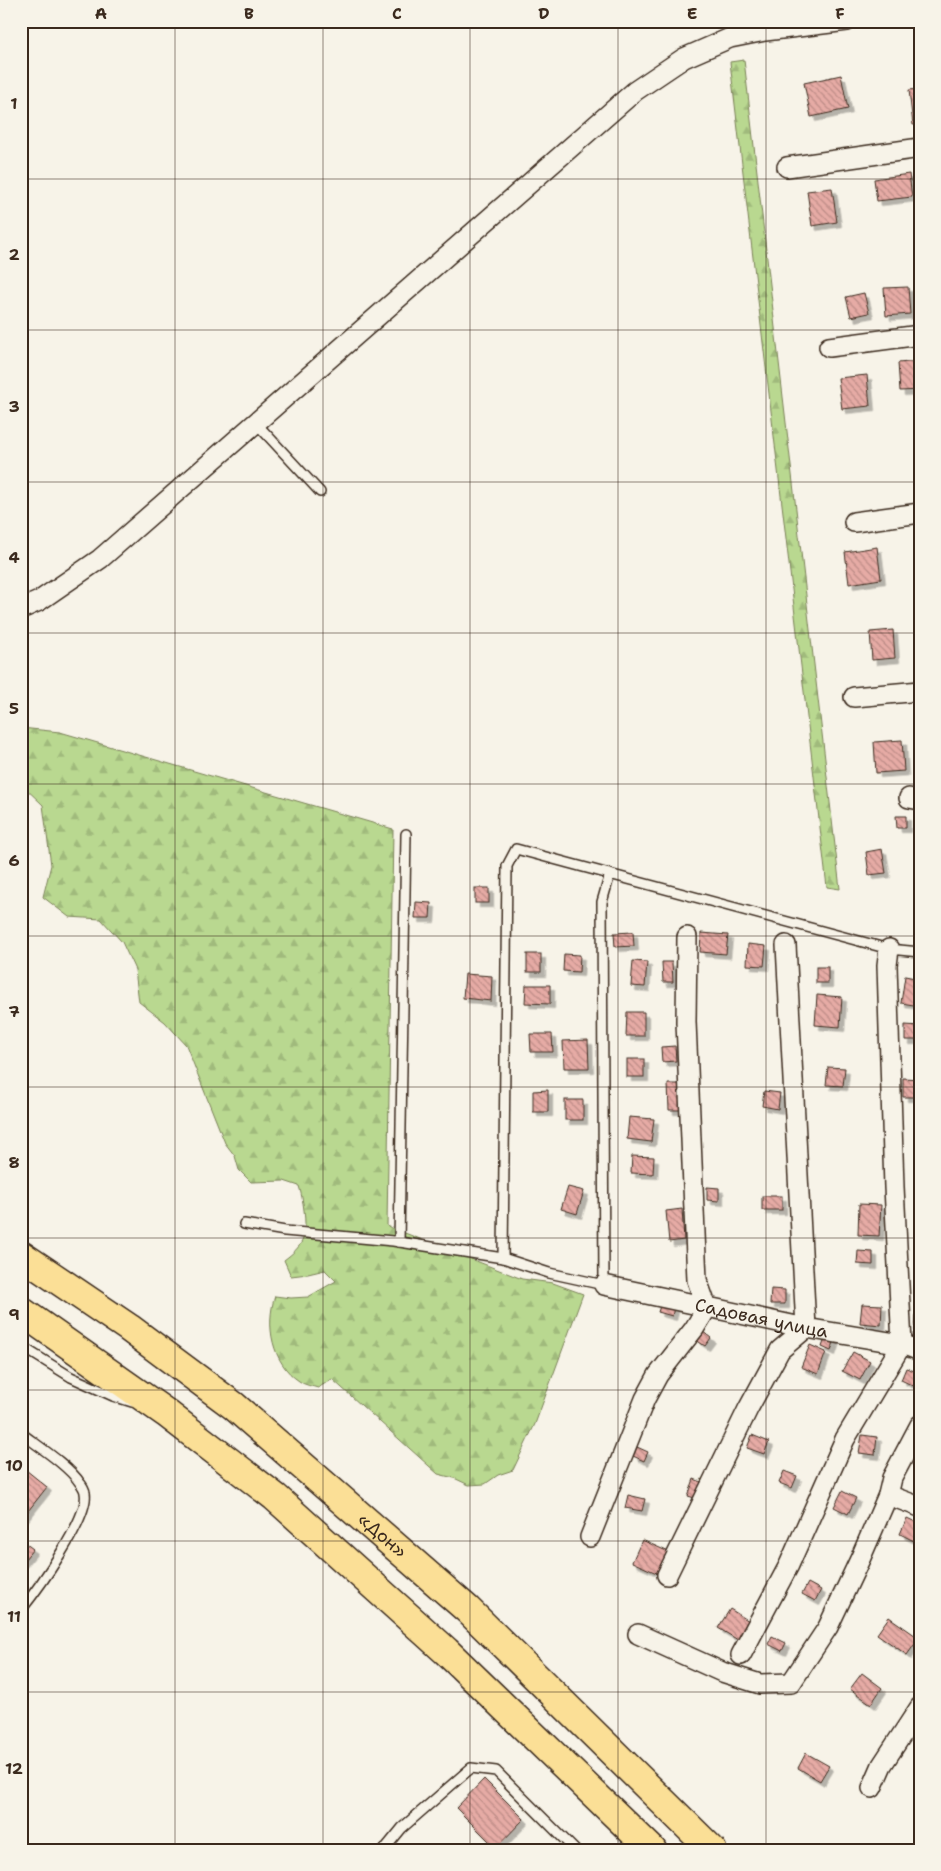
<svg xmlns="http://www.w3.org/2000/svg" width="941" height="1871" viewBox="0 0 941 1871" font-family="'Shantell Sans',sans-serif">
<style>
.forest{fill:url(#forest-firs);stroke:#7a8157}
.building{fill:url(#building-back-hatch);stroke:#3b2a1e;filter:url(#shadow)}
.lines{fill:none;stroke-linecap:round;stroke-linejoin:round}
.service-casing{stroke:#3b2a1e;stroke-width:12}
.minor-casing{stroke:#3b2a1e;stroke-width:22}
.motorway-casing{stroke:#3b2a1e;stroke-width:31}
.service{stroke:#f7f3e8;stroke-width:9}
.minor{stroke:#f7f3e8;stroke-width:19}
.motorway{stroke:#fbdf96;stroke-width:28}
.grid{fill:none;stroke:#3b2a1e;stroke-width:1;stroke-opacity:0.55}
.labels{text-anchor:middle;stroke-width:5;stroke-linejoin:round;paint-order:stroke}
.street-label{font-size:18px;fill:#3b2a1e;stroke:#f7f3e8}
.neatline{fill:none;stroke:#3b2a1e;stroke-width:2}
.grid-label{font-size:16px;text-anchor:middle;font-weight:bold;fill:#3b2a1e}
</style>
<defs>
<pattern id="forest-firs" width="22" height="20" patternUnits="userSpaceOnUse" patternTransform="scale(1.25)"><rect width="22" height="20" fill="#b9d890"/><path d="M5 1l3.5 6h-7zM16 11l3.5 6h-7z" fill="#a0ba7c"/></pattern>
<pattern id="building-back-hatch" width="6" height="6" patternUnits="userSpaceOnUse" patternTransform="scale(1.25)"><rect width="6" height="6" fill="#e6aba5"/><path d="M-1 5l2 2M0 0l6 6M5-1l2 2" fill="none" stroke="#bc8b86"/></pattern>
<filter id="shadow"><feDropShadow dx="4.5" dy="4.5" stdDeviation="0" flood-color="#0004"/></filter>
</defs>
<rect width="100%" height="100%" fill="#f7f3e8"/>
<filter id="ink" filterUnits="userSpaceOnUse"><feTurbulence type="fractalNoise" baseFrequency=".02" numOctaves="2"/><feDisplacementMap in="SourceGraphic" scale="10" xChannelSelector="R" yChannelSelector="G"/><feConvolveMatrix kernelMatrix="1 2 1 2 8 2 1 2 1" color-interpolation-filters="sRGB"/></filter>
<g filter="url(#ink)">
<g class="forest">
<polygon points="744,60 840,889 827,887 730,62"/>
<path d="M21,728L60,732L393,829L387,1226L522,1279L553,1283L583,1294L535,1424L513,1470L498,1475L485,1484L469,1485L454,1478L438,1474L332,1379L318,1388C312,1386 304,1385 299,1381C272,1363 265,1325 275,1296L291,1298L308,1297L336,1281L325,1270L308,1274L291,1276L284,1260C292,1254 301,1247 304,1236C307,1224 303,1198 299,1186L284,1181L251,1182L239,1170L235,1156L225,1143L186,1045L165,1022L139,1002L135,970L122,942L101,919L69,917L43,897L51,865L43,805L21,784Z"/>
</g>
<g class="building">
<polygon points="841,75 848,109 811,117 804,83"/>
<polygon points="920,89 920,124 913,125 909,90"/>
<polygon points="909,174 912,197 877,201 874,179"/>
<polygon points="832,188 837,222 812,226 807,191"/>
<polygon points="908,287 910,314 886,316 884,288"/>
<polygon points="864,293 869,313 851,317 846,297"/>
<polygon points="920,361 920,390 900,391 898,363"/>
<polygon points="867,375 870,406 842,409 838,378"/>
<polygon points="877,547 881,579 849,584 845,552"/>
<polygon points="893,630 895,658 872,660 870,632"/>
<polygon points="902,740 904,771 876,773 874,742"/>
<polygon points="896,816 906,816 906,828 897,828"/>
<polygon points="882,849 886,873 869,875 866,852"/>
<rect x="475" y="888" width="14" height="15"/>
<polygon points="416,902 431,903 430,918 415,918"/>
<polygon points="633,932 634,946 615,947 614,933"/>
<polygon points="701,933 728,935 726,954 700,952"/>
<polygon points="748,944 766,946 764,966 747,965"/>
<rect x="527" y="954" width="14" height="18"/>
<polygon points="564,954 580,955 579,972 563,971"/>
<polygon points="633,961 647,962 645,987 631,986"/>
<polygon points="662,962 672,962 673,982 663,982"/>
<rect x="816" y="967" width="12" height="16"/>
<polygon points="465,974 492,976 491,1001 463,998"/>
<polygon points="905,976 920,979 920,1006 901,1003"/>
<polygon points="526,985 550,985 550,1004 525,1003"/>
<polygon points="817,995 842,997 840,1027 815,1025"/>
<polygon points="627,1012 644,1012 644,1036 626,1036"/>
<polygon points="905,1025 920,1026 920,1040 905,1040"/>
<polygon points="530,1034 552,1034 553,1052 531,1052"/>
<polygon points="588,1040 589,1068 564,1068 563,1041"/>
<polygon points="675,1046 676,1061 662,1062 661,1047"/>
<rect x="627" y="1059" width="17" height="18"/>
<polygon points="828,1067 845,1068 843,1086 826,1085"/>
<polygon points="903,1078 920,1079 920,1097 903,1097"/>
<polygon points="668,1084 683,1084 684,1110 669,1110"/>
<polygon points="548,1090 548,1112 533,1112 533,1091"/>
<polygon points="764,1091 780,1093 778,1109 762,1106"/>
<rect x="565" y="1100" width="18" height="20"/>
<polygon points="629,1117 654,1119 651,1142 627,1139"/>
<polygon points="632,1156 654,1157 653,1174 631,1173"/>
<polygon points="568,1187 584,1191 577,1214 561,1209"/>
<polygon points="707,1187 719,1188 719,1201 707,1200"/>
<rect x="762" y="1196" width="20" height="14"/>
<polygon points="859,1204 881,1205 879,1236 858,1235"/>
<polygon points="682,1209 684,1240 669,1242 666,1211"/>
<polygon points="858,1251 873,1252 873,1265 857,1264"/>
<polygon points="771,1289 785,1290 785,1304 770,1304"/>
<polygon points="662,1300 675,1304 672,1316 658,1312"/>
<polygon points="862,1304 882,1305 881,1325 860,1323"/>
<polygon points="916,1313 920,1313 920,1331 915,1331"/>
<polygon points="702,1331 711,1338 705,1346 696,1340"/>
<polygon points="826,1336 835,1339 831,1351 822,1347"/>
<polygon points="810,1345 826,1352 818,1374 801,1367"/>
<polygon points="853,1352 870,1361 860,1380 842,1371"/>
<polygon points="906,1368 920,1373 920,1389 901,1380"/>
<polygon points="752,1435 769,1442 764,1454 747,1448"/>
<polygon points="862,1435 877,1437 875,1455 859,1453"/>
<polygon points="637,1447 648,1452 644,1461 633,1456"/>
<polygon points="21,1466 47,1487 21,1520"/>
<polygon points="784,1471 797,1476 792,1488 779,1483"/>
<polygon points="694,1479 704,1483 698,1499 688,1496"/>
<polygon points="842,1491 856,1498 848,1514 834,1507"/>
<polygon points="628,1495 645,1499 642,1511 625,1508"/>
<polygon points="907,1518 920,1524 920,1535 916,1542 900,1534"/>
<polygon points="21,1540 33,1549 21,1564"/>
<polygon points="642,1540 671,1553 661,1575 632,1562"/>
<polygon points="808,1583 821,1590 815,1601 802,1594"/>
<polygon points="730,1609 749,1621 738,1640 718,1628"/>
<polygon points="889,1617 919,1638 907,1655 877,1634"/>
<polygon points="772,1636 786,1643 782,1651 768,1644"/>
<polygon points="862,1673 882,1688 871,1704 850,1689"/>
<polygon points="806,1753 829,1766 820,1781 798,1768"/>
<polygon points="484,1779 524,1819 496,1848 456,1808"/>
</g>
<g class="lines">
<g class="service-casing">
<g id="service">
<polyline points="256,423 320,492"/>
<polyline points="244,1224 285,1231 393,1241 503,1258 549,1273 604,1285 602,902 610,874"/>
<polyline points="399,1242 406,834"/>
<polyline points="503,1258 507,866 516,849 889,949 920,952"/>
<polyline points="21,1346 71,1377 113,1396 132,1402"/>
<path d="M21,1433C38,1446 69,1466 80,1483C82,1485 85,1490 85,1493C90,1517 37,1590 21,1610"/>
<polyline points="384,1850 402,1828 471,1768 496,1771 575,1850"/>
</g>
</g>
<g class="minor-casing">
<g id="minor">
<polyline points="787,167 920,148"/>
<polyline points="829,347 920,335"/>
<polyline points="854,522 920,513"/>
<polyline points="21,609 39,601 100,559 635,91 684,58 730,38 765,31 847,21"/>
<polyline points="854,697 920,691"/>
<polyline points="909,798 920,800"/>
<path id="s1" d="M604,1285L806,1328L902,1344L920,1351"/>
<polyline points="888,1495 920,1507"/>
<polyline points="590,1537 645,1399 658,1375 694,1329 707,1308 697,1280 686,1022 687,937"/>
<polyline points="667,1575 748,1409 780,1350 806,1328 786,945"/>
<polyline points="638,1634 722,1672 760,1684 791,1683 828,1627 861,1557 888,1495 892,1478 920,1425"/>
<polyline points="741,1655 789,1565 845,1439 902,1344 894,1187 887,965 889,949"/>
<polyline points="872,1788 882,1765 920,1707"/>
</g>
</g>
<g class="motorway-casing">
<g id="motorway">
<path id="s2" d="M21,1255L129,1328L234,1406L467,1609L712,1850"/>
<polyline points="21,1311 166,1413 275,1497 446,1651 652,1850"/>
</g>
</g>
<use href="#service" class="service"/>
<use href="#minor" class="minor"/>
<use href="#motorway" class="motorway"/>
</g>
</g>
<path class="grid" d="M175,21V1850M323,21V1850M470,21V1850M618,21V1850M766,21V1850M21,179H920M21,330H920M21,482H920M21,633H920M21,784H920M21,936H920M21,1087H920M21,1238H920M21,1390H920M21,1541H920M21,1692H920"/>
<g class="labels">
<g class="street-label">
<text dy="6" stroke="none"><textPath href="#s1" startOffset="161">Садовая улица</textPath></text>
<text dy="6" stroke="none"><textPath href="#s2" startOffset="458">«Дон»</textPath></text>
</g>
</g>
<rect width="941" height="1871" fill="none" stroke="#f7f3e8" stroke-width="55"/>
<rect x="28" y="28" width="886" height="1816" class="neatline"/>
<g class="grid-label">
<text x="101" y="19">A</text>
<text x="249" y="19">B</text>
<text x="397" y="19">C</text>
<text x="544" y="19">D</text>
<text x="692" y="19">E</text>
<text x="840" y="19">F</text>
<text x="14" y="109">1</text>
<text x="14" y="260">2</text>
<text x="14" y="412">3</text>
<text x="14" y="563">4</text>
<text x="14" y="714">5</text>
<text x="14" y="866">6</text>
<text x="14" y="1017">7</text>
<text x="14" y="1168">8</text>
<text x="14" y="1320">9</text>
<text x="14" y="1471">10</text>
<text x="14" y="1622">11</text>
<text x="14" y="1774">12</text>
</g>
</svg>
